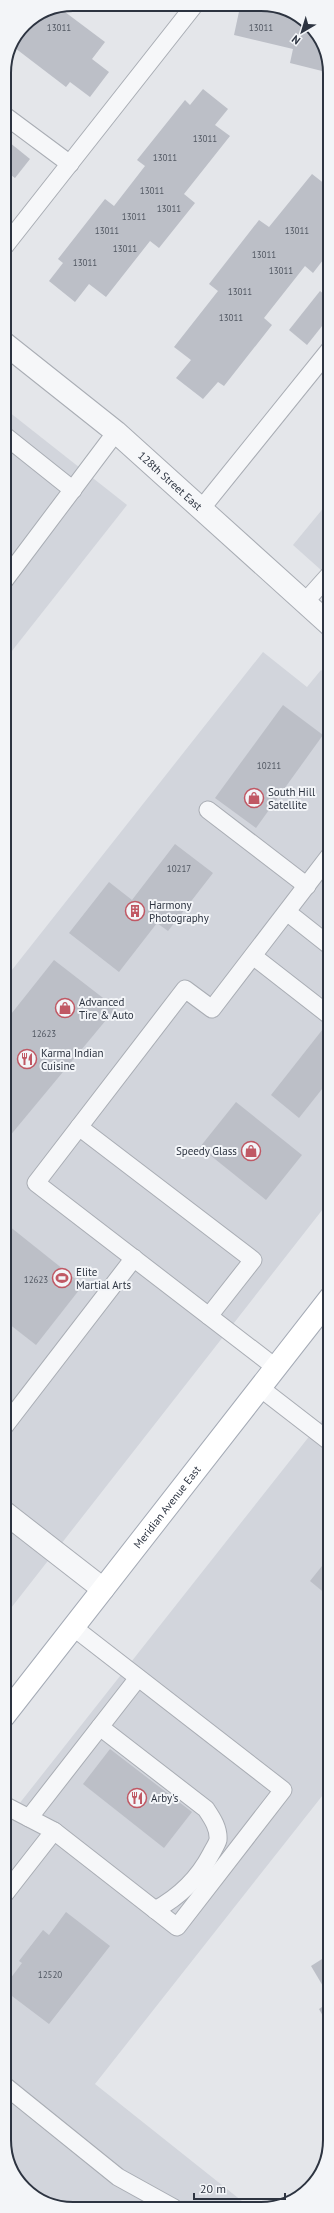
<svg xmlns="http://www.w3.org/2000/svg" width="334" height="2213" viewBox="0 0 334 2213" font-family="'PT Sans',sans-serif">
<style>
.built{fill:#d2d5dc}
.building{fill:#bcbfc7}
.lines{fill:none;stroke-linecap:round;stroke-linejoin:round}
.service-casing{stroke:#a9adb4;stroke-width:19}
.minor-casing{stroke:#a9adb4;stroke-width:24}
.tertiary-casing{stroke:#a9adb4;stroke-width:24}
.primary-casing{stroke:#a4aab5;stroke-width:24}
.service{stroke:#f6f7f9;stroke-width:17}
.minor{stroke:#f6f7f9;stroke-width:22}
.tertiary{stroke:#f6f7f9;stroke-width:22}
.primary{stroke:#fff;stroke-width:22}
.labels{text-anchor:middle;stroke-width:4;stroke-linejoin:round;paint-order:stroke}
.number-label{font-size:9px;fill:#515762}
.street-label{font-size:11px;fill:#2d3441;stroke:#f3f5f8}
.poi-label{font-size:11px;fill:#2d3441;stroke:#f3f5f8;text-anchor:start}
.rim{fill:none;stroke:#2d3441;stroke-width:2}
</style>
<rect width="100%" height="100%" fill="#e4e6ea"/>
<g class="built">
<polygon points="4,408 127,505 4,661"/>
<polygon points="330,500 330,578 293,545"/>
<polygon points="263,652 307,687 321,670 330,678 330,1200 4,1617 4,980"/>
<polygon points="330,1410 330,1786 95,2084 252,2209 56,2207 21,2185 4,2144 4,1823"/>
</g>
<g class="building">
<polygon points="278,6 313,28 330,73 290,63 293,49 234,35 240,7"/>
<polygon points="47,9 61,9 105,42 92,59 109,72 90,97 70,82 66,87 15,48 22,39 17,36 24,24"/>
<polygon points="203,89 228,109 215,125 230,136 184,194 195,203 159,248 150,241 106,297 89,284 75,302 49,281 63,263 58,259 105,199 114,206 145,166 137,160 185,100 190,105"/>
<polygon points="4,138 30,159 15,178 4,170"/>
<polygon points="312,174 330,188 330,251 313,273 305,266 264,318 272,325 224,386 218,382 203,399 176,378 191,360 174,347 218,291 209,284 259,220 269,227"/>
<polygon points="320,291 330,299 330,316 307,345 289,330"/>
<polygon points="283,705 323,735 256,828 215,798"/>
<polygon points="175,844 213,873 168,931 157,923 119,972 69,933 109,882 132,900"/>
<polygon points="54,960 116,1008 4,1143 4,1023"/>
<polygon points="330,1020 330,1079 299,1118 271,1095"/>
<polygon points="236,1102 302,1155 266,1200 200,1147"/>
<polygon points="4,1222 83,1285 36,1345 4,1320"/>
<polygon points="330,1556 330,1591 327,1595 310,1581"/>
<polygon points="110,1749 192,1812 164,1848 83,1784"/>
<polygon points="66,1912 110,1946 49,2024 4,1990 4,1987 22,1963 19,1961 43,1930 49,1935"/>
<polygon points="330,1954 330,1998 311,1966"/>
<polygon points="330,2002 330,2026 329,2027 319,2009"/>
</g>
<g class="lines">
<g class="service-casing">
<g id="service">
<polyline points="4,115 70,164"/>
<polyline points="5,246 193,7"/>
<polyline points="4,435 73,490"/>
<polyline points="201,509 330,349"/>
<polyline points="4,581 116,432"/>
<polyline points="304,603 330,574"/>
<polyline points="208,810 307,886"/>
<polyline points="287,912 330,946"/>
<polyline points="253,956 330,1016"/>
<polyline points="79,1127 253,1260 209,1316"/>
<polyline points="275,1367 36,1183 185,989 212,1009 330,855"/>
<polyline points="259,1387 330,1442"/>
<polyline points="4,1427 134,1258"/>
<path d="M100,1727L206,1809C212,1818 219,1828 218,1840C217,1844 213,1850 211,1854C198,1879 179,1897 155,1910"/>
<polyline points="4,1805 54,1831 4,1895"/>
<polyline points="29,1818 138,1678"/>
<polyline points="54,1831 177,1927 283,1790 73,1627"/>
<polyline points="4,2085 118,2177 174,2208"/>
</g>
</g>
<g class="minor-casing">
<polyline id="minor" points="4,1512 103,1589"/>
</g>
<g class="tertiary-casing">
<g id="tertiary">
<path id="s1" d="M4,343L116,432L330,625"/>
</g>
</g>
<g class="primary-casing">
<g id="primary">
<path id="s2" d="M4,1716L330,1298"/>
</g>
</g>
<use href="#service" class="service"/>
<use href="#minor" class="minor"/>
<use href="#tertiary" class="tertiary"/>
<use href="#primary" class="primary"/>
</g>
<defs>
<g id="shop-ring" transform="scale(1)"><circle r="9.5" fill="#f3f5f8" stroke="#c05864" stroke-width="1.5"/><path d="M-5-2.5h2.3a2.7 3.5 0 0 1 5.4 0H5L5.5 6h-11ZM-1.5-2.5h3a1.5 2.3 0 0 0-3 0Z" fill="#c05864"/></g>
<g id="building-ring" transform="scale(1)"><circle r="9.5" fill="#f3f5f8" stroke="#c05864" stroke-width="1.5"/><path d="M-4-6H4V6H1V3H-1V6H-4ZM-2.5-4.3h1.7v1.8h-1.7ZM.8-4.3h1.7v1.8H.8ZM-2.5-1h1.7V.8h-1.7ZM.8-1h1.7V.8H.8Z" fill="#c05864"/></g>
<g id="restaurant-ring" transform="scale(1)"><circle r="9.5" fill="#f3f5f8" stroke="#c05864" stroke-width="1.5"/><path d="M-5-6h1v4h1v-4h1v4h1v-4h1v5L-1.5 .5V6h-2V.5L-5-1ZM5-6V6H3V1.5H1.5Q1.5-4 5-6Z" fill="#c05864"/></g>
<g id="stadium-ring" transform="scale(1)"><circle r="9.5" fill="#f3f5f8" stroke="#c05864" stroke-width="1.5"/><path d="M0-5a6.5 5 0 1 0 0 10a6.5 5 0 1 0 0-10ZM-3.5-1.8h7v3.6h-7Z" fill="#c05864"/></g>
</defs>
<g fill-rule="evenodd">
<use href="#shop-ring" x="254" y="798"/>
<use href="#building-ring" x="135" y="911"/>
<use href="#shop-ring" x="65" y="1008"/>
<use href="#restaurant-ring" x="27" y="1059"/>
<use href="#shop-ring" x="251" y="1151"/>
<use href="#stadium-ring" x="62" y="1278"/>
<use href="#restaurant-ring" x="137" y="1798"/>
</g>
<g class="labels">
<g class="number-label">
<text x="59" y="31">13011</text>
<text x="261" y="31">13011</text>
<text x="205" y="142">13011</text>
<text x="165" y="161">13011</text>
<text x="152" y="194">13011</text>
<text x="169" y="212">13011</text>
<text x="134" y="220">13011</text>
<text x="107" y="234">13011</text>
<text x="297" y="234">13011</text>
<text x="125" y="252">13011</text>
<text x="264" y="258">13011</text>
<text x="85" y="266">13011</text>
<text x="281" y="274">13011</text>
<text x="240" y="295">13011</text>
<text x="231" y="321">13011</text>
<text x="269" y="769">10211</text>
<text x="179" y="872">10217</text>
<text x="44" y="1037">12623</text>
<text x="36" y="1283">12623</text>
<text x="50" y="1978">12520</text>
</g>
<g class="street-label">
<text dy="4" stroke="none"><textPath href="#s1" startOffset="216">128th Street East</textPath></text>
<text dy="4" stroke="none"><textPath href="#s2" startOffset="265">Meridian Avenue East</textPath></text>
</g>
<g class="poi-label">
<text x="268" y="796">South Hill<tspan x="268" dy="13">Satellite</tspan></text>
<text x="149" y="909">Harmony<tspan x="149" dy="13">Photography</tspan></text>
<text x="79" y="1006">Advanced<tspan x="79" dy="13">Tire &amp; Auto</tspan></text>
<text x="41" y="1057">Karma Indian<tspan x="41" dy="13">Cuisine</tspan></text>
<text x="237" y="1155" text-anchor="end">Speedy Glass</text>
<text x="76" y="1276">Elite<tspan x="76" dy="13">Martial Arts</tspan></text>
<text x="151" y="1802">Arby's</text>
</g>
</g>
<path d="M0 0H334V2213H0ZM73 11H261A62 62 0 0 1 323 73V2140A62 62 0 0 1 261 2202H73A62 62 0 0 1 11 2140V73A62 62 0 0 1 73 11Z" fill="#f3f5f8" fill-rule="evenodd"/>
<path class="rim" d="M73 11H261A62 62 0 0 1 323 73V2140A62 62 0 0 1 261 2202H73A62 62 0 0 1 11 2140V73A62 62 0 0 1 73 11Z"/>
<g transform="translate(302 32) rotate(218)" stroke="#f3f5f8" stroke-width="3" paint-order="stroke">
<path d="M0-3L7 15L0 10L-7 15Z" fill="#2d3441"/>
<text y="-6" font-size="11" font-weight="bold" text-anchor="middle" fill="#2d3441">N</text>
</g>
<path d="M194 2193v6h91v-6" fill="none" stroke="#2d3441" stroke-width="2"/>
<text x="200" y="2193" font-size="12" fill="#2d3441" stroke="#f3f5f8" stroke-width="3" paint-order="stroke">20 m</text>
</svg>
